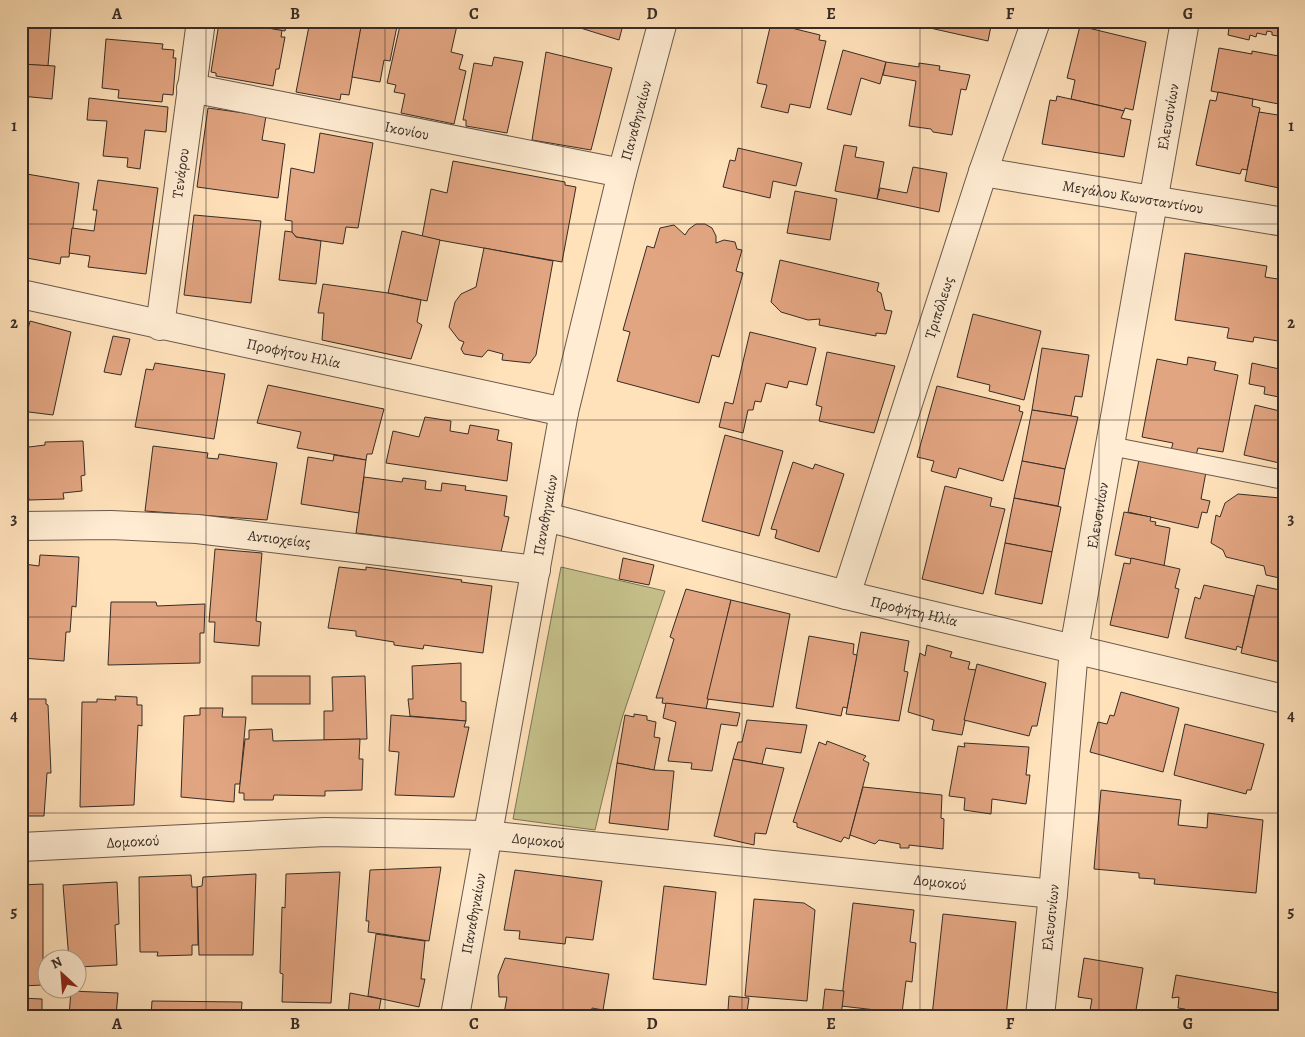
<svg xmlns="http://www.w3.org/2000/svg" width="1305" height="1037" viewBox="0 0 1305 1037" font-family="Alegreya,serif">
<style>
.green{fill:#c6c18b;stroke:#7e7658}
.building{fill:#e2a581;stroke:#372c26}
.lines{fill:none;stroke-linecap:round;stroke-linejoin:round}
.service-casing{stroke:#69594b;stroke-width:20}
.minor-casing{stroke:#69594b;stroke-width:30}
.service{stroke:#ffecd2;stroke-width:18}
.minor{stroke:#ffecd2;stroke-width:28}
.grid{fill:none;stroke:#372c26;stroke-width:1;stroke-opacity:0.55}
.labels{text-anchor:middle;stroke-width:5;stroke-linejoin:round;paint-order:stroke}
.street-label{font-size:15px;fill:#372c26;stroke:#ffecd2}
.neatline{fill:none;stroke:#372c26;stroke-width:2}
.grid-label{font-size:16px;text-anchor:middle;font-weight:bold;fill:#372c26}
</style>
<rect width="100%" height="100%" fill="#ffe1ba"/>
<filter id="stains"><feTurbulence type="fractalNoise" baseFrequency=".004" numOctaves="4"/><feColorMatrix values="0 0 0 0 .2 0 0 0 0 .09 0 0 0 0 .02 0 0 0 .5 -.17"/></filter>
<radialGradient id="worn" r=".72"><stop offset=".6" stop-color="#630" stop-opacity="0"/><stop offset="1" stop-color="#630" stop-opacity=".3"/></radialGradient>
<polygon class="green" points="561,567 665,591 622,718 595,830 513,819"/>
<g class="building">
<polygon points="225,21 282,30 281,37 285,37 279,69 276,69 273,86 216,76 216,73 211,72 219,23 225,24"/>
<polygon points="228,21 287,21 285,31"/>
<polygon points="310,21 357,21 355,27 361,28 349,95 341,94 340,100 296,92"/>
<polygon points="362,21 398,21 390,61 384,60 380,82 352,77"/>
<polygon points="401,21 458,21 451,52 463,55 459,69 466,71 454,124 401,113 405,94 394,92 396,85 387,83"/>
<polygon points="558,21 624,21 619,40"/>
<polygon points="931,21 992,21 988,41 930,28"/>
<polygon points="1222,21 1284,21 1284,37 1272,35 1272,32 1267,31 1266,35 1257,33 1256,37 1250,35 1249,40 1228,35 1229,28 1221,27"/>
<polygon points="771,23 820,35 819,40 826,41 810,108 790,104 788,113 761,107 767,85 757,83"/>
<polygon points="21,26 51,28 48,66 21,64"/>
<polygon points="1080,26 1146,42 1133,110 1125,108 1124,111 1071,99 1075,80 1067,78"/>
<polygon points="106,39 163,44 162,49 174,50 173,58 176,58 173,95 163,94 162,102 118,98 119,90 102,88"/>
<polygon points="1219,48 1252,54 1252,51 1284,57 1284,105 1211,91"/>
<polygon points="843,50 886,62 880,84 861,78 851,115 827,109"/>
<polygon points="546,52 612,68 591,150 532,140"/>
<polygon points="494,57 523,62 507,133 466,126 466,120 463,120 474,63 492,66"/>
<polygon points="886,62 919,67 919,63 940,66 939,70 970,75 966,90 961,89 952,135 933,132 931,129 909,126 916,81 883,75"/>
<polygon points="21,64 55,66 52,99 21,96"/>
<polygon points="1218,92 1253,99 1252,106 1260,108 1247,170 1242,169 1240,174 1196,165 1210,100 1216,101"/>
<polygon points="1057,96 1124,111 1121,118 1131,120 1124,157 1042,144 1050,100 1056,101"/>
<polygon points="89,98 168,107 166,132 145,130 140,169 127,167 128,158 103,156 107,121 87,120"/>
<polygon points="208,108 266,116 262,140 285,144 278,198 197,187"/>
<polygon points="1259,112 1284,116 1284,189 1245,181"/>
<polygon points="320,133 373,143 358,228 346,227 343,244 296,237 292,232 292,221 285,220 291,168 314,173"/>
<polygon points="844,145 857,147 855,157 884,162 877,199 835,191"/>
<polygon points="738,148 802,163 796,186 773,181 770,198 723,187 730,160 735,161"/>
<polygon points="453,161 565,182 565,185 576,187 562,262 422,237 431,189 447,193"/>
<polygon points="913,167 947,173 939,212 877,199 880,188 907,193"/>
<polygon points="21,173 79,183 69,257 61,257 60,264 21,257"/>
<polygon points="98,180 158,188 146,274 88,267 90,256 69,253 72,228 94,231 97,210 93,210"/>
<polygon points="795,191 837,199 830,240 787,233"/>
<polygon points="194,215 261,221 251,303 184,295"/>
<polygon points="696,224 705,224 712,228 716,236 716,243 724,240 735,242 737,249 742,250 736,271 743,273 719,357 712,355 699,403 617,381 630,332 623,330 647,246 654,248 660,228 674,225 685,235 689,229"/>
<polygon points="285,231 292,232 296,237 321,241 316,284 279,280"/>
<polygon points="402,231 440,240 427,301 388,293"/>
<polygon points="484,248 553,261 536,355 530,363 502,360 503,354 488,350 482,357 464,354 461,349 464,342 459,340 449,327 455,302 461,294 476,287"/>
<polygon points="1185,253 1267,266 1265,277 1284,280 1284,342 1254,337 1253,342 1227,338 1229,328 1175,320"/>
<polygon points="780,260 879,283 877,291 881,293 885,310 892,311 886,334 876,333 876,336 819,325 820,319 808,320 781,312 771,302"/>
<polygon points="323,284 388,293 421,300 417,322 422,325 411,359 322,340 324,313 318,313"/>
<polygon points="973,314 1041,331 1024,400 989,391 990,385 957,377"/>
<polygon points="30,321 71,332 53,415 21,411 21,359"/>
<polygon points="750,332 816,348 807,385 789,381 787,388 766,383 761,402 755,401 753,410 748,410 743,433 719,427 725,402 733,404"/>
<polygon points="113,336 130,339 121,375 104,372"/>
<polygon points="1042,348 1089,355 1082,397 1075,396 1071,416 1032,410"/>
<polygon points="827,352 895,366 874,433 819,421 822,407 816,405"/>
<polygon points="1188,357 1216,362 1214,370 1238,375 1223,452 1198,448 1196,455 1171,450 1173,443 1142,437 1157,359 1187,365"/>
<polygon points="155,363 225,374 214,439 135,427 146,369 153,370"/>
<polygon points="1252,363 1284,370 1284,398 1264,394 1265,387 1249,384"/>
<polygon points="268,385 384,409 372,454 367,454 366,460 297,448 301,432 257,423"/>
<polygon points="937,386 1020,406 1019,411 1023,412 1003,481 959,468 956,478 931,471 934,461 917,457"/>
<polygon points="1255,405 1284,412 1284,464 1244,455"/>
<polygon points="1032,410 1078,417 1065,469 1022,461"/>
<polygon points="425,417 451,421 450,431 468,434 470,425 499,430 497,440 512,443 507,481 386,463 393,431 419,437"/>
<polygon points="725,435 783,451 759,536 702,521"/>
<polygon points="83,441 85,475 81,476 82,491 63,493 64,499 29,500 28,494 21,494 21,448 45,445 45,442"/>
<polygon points="153,446 208,453 207,458 218,459 219,454 277,463 267,520 145,511"/>
<polygon points="334,455 366,460 359,513 301,504 308,457 333,461"/>
<polygon points="1139,460 1206,472 1201,499 1210,501 1207,513 1202,512 1198,528 1128,512"/>
<polygon points="1022,461 1065,469 1058,506 1014,498"/>
<polygon points="793,462 813,469 815,464 844,474 819,552 775,538 777,530 771,529"/>
<polygon points="364,477 402,482 403,478 426,481 425,489 441,491 442,483 466,486 465,490 507,496 504,516 509,517 501,552 356,533"/>
<polygon points="945,486 992,498 990,506 1005,509 983,594 922,579"/>
<polygon points="1238,494 1280,498 1284,503 1284,579 1266,575 1264,566 1226,557 1223,550 1211,543 1216,515 1220,517 1225,503"/>
<polygon points="1014,498 1061,507 1052,552 1005,543"/>
<polygon points="1124,512 1151,517 1150,521 1156,522 1155,525 1170,528 1164,566 1115,555"/>
<polygon points="1005,543 1052,552 1042,604 995,594"/>
<polygon points="215,549 262,553 256,621 261,622 259,646 214,642 215,622 209,622"/>
<polygon points="40,555 79,557 76,607 72,606 70,632 66,632 64,661 21,658 24,564 39,566"/>
<polygon points="623,558 654,565 649,585 619,579"/>
<polygon points="1131,558 1180,569 1175,588 1179,589 1168,638 1110,625 1124,563 1130,564"/>
<polygon points="339,567 366,570 366,567 462,580 461,582 492,586 483,653 424,645 423,649 394,645 394,642 356,636 356,631 328,628"/>
<polygon points="1204,585 1254,596 1242,648 1237,646 1236,650 1185,638 1195,597 1200,599"/>
<polygon points="1257,585 1284,591 1284,663 1241,653"/>
<polygon points="686,589 731,600 706,709 662,703 663,698 656,698 674,639 670,637"/>
<polygon points="731,600 790,614 773,707 707,699"/>
<polygon points="111,602 156,602 157,606 205,604 204,633 200,633 200,663 108,665"/>
<polygon points="861,632 909,641 904,671 908,672 899,721 846,714"/>
<polygon points="809,636 854,644 853,654 857,655 847,708 843,707 841,716 796,708"/>
<polygon points="927,645 952,652 950,657 970,662 968,669 976,670 962,735 932,730 934,720 908,712 920,653 925,656"/>
<polygon points="461,663 461,701 466,702 466,721 410,716 408,699 413,699 412,666"/>
<polygon points="977,664 1046,683 1037,726 1032,726 1029,736 964,720"/>
<rect x="252" y="676" width="58" height="28"/>
<polygon points="365,676 367,739 324,740 324,711 333,711 332,677"/>
<polygon points="1121,692 1179,708 1163,772 1090,752 1098,722 1107,724 1110,715 1114,716"/>
<polygon points="115,696 137,697 137,705 142,705 142,726 138,725 134,805 80,807 82,702 97,702 97,699 116,700"/>
<polygon points="21,699 46,699 46,704 48,705 51,773 47,773 44,816 21,816"/>
<polygon points="666,703 740,713 737,726 721,724 712,771 691,769 692,763 668,761 676,722 663,718"/>
<polygon points="200,708 223,708 222,717 246,717 240,784 235,784 234,802 181,797 184,716 200,715"/>
<polygon points="634,714 647,716 647,720 656,722 654,737 660,738 654,770 617,763 625,715 634,717"/>
<polygon points="391,715 466,721 464,727 469,727 454,797 395,795 399,752 389,751"/>
<polygon points="747,720 807,725 801,753 766,748 762,764 733,759 738,742 742,742"/>
<polygon points="1185,724 1264,744 1251,790 1247,790 1246,794 1174,775"/>
<polygon points="272,729 273,741 360,739 359,759 363,759 362,790 325,791 325,796 274,795 273,800 244,800 244,793 239,793 245,739 249,739 249,730"/>
<polygon points="827,741 866,756 863,760 869,763 849,839 844,837 841,842 797,827 797,823 793,822 819,742 826,745"/>
<polygon points="964,743 1029,747 1026,775 1030,775 1026,804 992,799 991,814 964,810 965,798 949,796 958,746 965,747"/>
<polygon points="733,759 784,768 766,834 755,833 754,845 714,836"/>
<polygon points="617,763 654,770 674,771 668,830 609,823"/>
<polygon points="863,787 942,795 941,818 944,819 943,849 909,845 909,848 900,848 900,844 879,840 875,844 850,835"/>
<polygon points="1101,790 1181,800 1178,825 1207,828 1208,813 1263,820 1256,893 1154,884 1155,879 1139,878 1139,873 1094,869"/>
<polygon points="441,867 429,941 368,932 369,921 366,921 370,870"/>
<polygon points="515,870 602,881 593,940 566,937 565,944 519,939 520,931 504,930"/>
<polygon points="340,872 331,1003 282,1002 283,974 280,973 282,907 285,908 286,874"/>
<polygon points="256,874 253,955 199,955 197,887 202,886 203,877"/>
<polygon points="191,875 192,887 197,887 198,945 192,945 192,955 157,956 158,952 140,952 139,877"/>
<polygon points="117,882 119,924 115,925 117,965 78,967 78,960 69,960 63,885"/>
<polygon points="43,884 43,985 21,986 21,885"/>
<polygon points="664,886 716,892 706,985 653,979"/>
<polygon points="754,899 804,903 815,910 807,1001 745,996"/>
<polygon points="853,903 914,910 910,942 916,943 912,982 906,981 902,1013 841,1006"/>
<polygon points="943,914 1016,922 1006,1016 932,1016"/>
<polygon points="376,934 425,941 421,979 425,979 419,1007 368,996"/>
<polygon points="505,958 609,974 603,1010 592,1008 591,1016 504,1014 507,997 499,997 498,976"/>
<polygon points="1084,958 1143,968 1135,1016 1089,1016 1092,999 1078,997"/>
<polygon points="1176,975 1284,994 1284,1016 1185,1016 1185,1009 1178,1008 1179,997 1172,998"/>
<polygon points="825,989 844,991 841,1016 822,1016"/>
<polygon points="71,991 118,993 116,1016 69,1016"/>
<polygon points="350,993 381,999 378,1016 348,1016"/>
<polygon points="729,996 749,998 747,1012 728,1010"/>
<polygon points="21,998 42,999 42,1016 21,1016"/>
<polygon points="152,1001 242,1002 241,1016 151,1016"/>
<polygon points="728,1010 761,1013 760,1016 727,1016"/>
</g>
<g class="lines">
<g class="service-casing">
<polyline id="service" points="1110,446 1284,480"/>
</g>
<g class="minor-casing">
<g id="minor">
<path id="s1" d="M191,88L622,173"/>
<path id="s2" d="M983,172L1284,222"/>
<path id="s3" d="M21,294L564,412"/>
<path id="s4" d="M160,326L201,21"/>
<path id="s5" d="M546,517L846,595L1284,699"/>
<path id="s6" d="M21,526L111,525L197,529L536,570"/>
<path id="s7" d="M846,595L983,172L1036,21"/>
<path id="s8" d="M21,847L325,832L486,835L1053,894"/>
<path id="s9" d="M455,1016L564,412L622,173L663,21"/>
<path id="s10" d="M1040,1016L1053,894L1074,649L1185,21"/>
</g>
</g>
<use href="#service" class="service"/>
<use href="#minor" class="minor"/>
</g>
<path class="grid" d="M206,21V1016M385,21V1016M563,21V1016M742,21V1016M920,21V1016M1099,21V1016M21,224H1284M21,420H1284M21,617H1284M21,813H1284"/>
<g class="labels">
<g class="street-label">
<text dy="5" stroke="none"><textPath href="#s10" startOffset="909">Ελευσινίων</textPath></text>
<text dy="5" stroke="none"><textPath href="#s9" startOffset="914">Παναθηναίων</textPath></text>
<text dy="5" stroke="none"><textPath href="#s1" startOffset="220">Ικονίου</textPath></text>
<text dy="5" stroke="none"><textPath href="#s4" startOffset="154">Τενάρου</textPath></text>
<text dy="5" stroke="none"><textPath href="#s2" startOffset="152">Μεγάλου Κωνσταντίνου</textPath></text>
<text dy="5" stroke="none"><textPath href="#s7" startOffset="302">Τριπόλεως</textPath></text>
<text dy="5" stroke="none"><textPath href="#s3" startOffset="279">Προφήτου Ηλία</textPath></text>
<text dy="5" stroke="none"><textPath href="#s9" startOffset="509">Παναθηναίων</textPath></text>
<text dy="5" stroke="none"><textPath href="#s10" startOffset="504">Ελευσινίων</textPath></text>
<text dy="5" stroke="none"><textPath href="#s6" startOffset="259">Αντιοχείας</textPath></text>
<text dy="5" stroke="none"><textPath href="#s5" startOffset="380">Προφήτη Ηλία</textPath></text>
<text dy="5" stroke="none"><textPath href="#s8" startOffset="518">Δομοκού</textPath></text>
<text dy="5" stroke="none"><textPath href="#s8" startOffset="112">Δομοκού</textPath></text>
<text dy="5" stroke="none"><textPath href="#s8" startOffset="922">Δομοκού</textPath></text>
<text dy="5" stroke="none"><textPath href="#s9" startOffset="104">Παναθηναίων</textPath></text>
<text dy="5" stroke="none"><textPath href="#s10" startOffset="99">Ελευσινίων</textPath></text>
</g>
</g>
<rect width="1305" height="1037" fill="none" stroke="#ffe1ba" stroke-width="55"/>
<g transform="translate(62 974) rotate(334)"><circle r="24" fill="#ffecd2" stroke="#af9f8d"/>
<path d="M0-4L9 19L0 12L-9 19Z" fill="#8f2418"/>
<text y="-8" font-size="14" font-weight="bold" text-anchor="middle" fill="#372c26">N</text>
</g>
<rect x="28" y="28" width="1250" height="982" class="neatline"/>
<g class="grid-label">
<text x="117" y="19">A</text>
<text x="295" y="19">B</text>
<text x="474" y="19">C</text>
<text x="652" y="19">D</text>
<text x="831" y="19">E</text>
<text x="1010" y="19">F</text>
<text x="1188" y="19">G</text>
<text x="14" y="131">1</text>
<text x="1291" y="131">1</text>
<text x="14" y="328">2</text>
<text x="1291" y="328">2</text>
<text x="14" y="524">3</text>
<text x="1291" y="524">3</text>
<text x="14" y="721">4</text>
<text x="1291" y="721">4</text>
<text x="14" y="917">5</text>
<text x="1291" y="917">5</text>
<text x="117" y="1029">A</text>
<text x="295" y="1029">B</text>
<text x="474" y="1029">C</text>
<text x="652" y="1029">D</text>
<text x="831" y="1029">E</text>
<text x="1010" y="1029">F</text>
<text x="1188" y="1029">G</text>
</g>
<rect width="100%" height="100%" filter="url(#stains)"/>
<rect width="100%" height="100%" fill="url(#worn)"/>
</svg>
